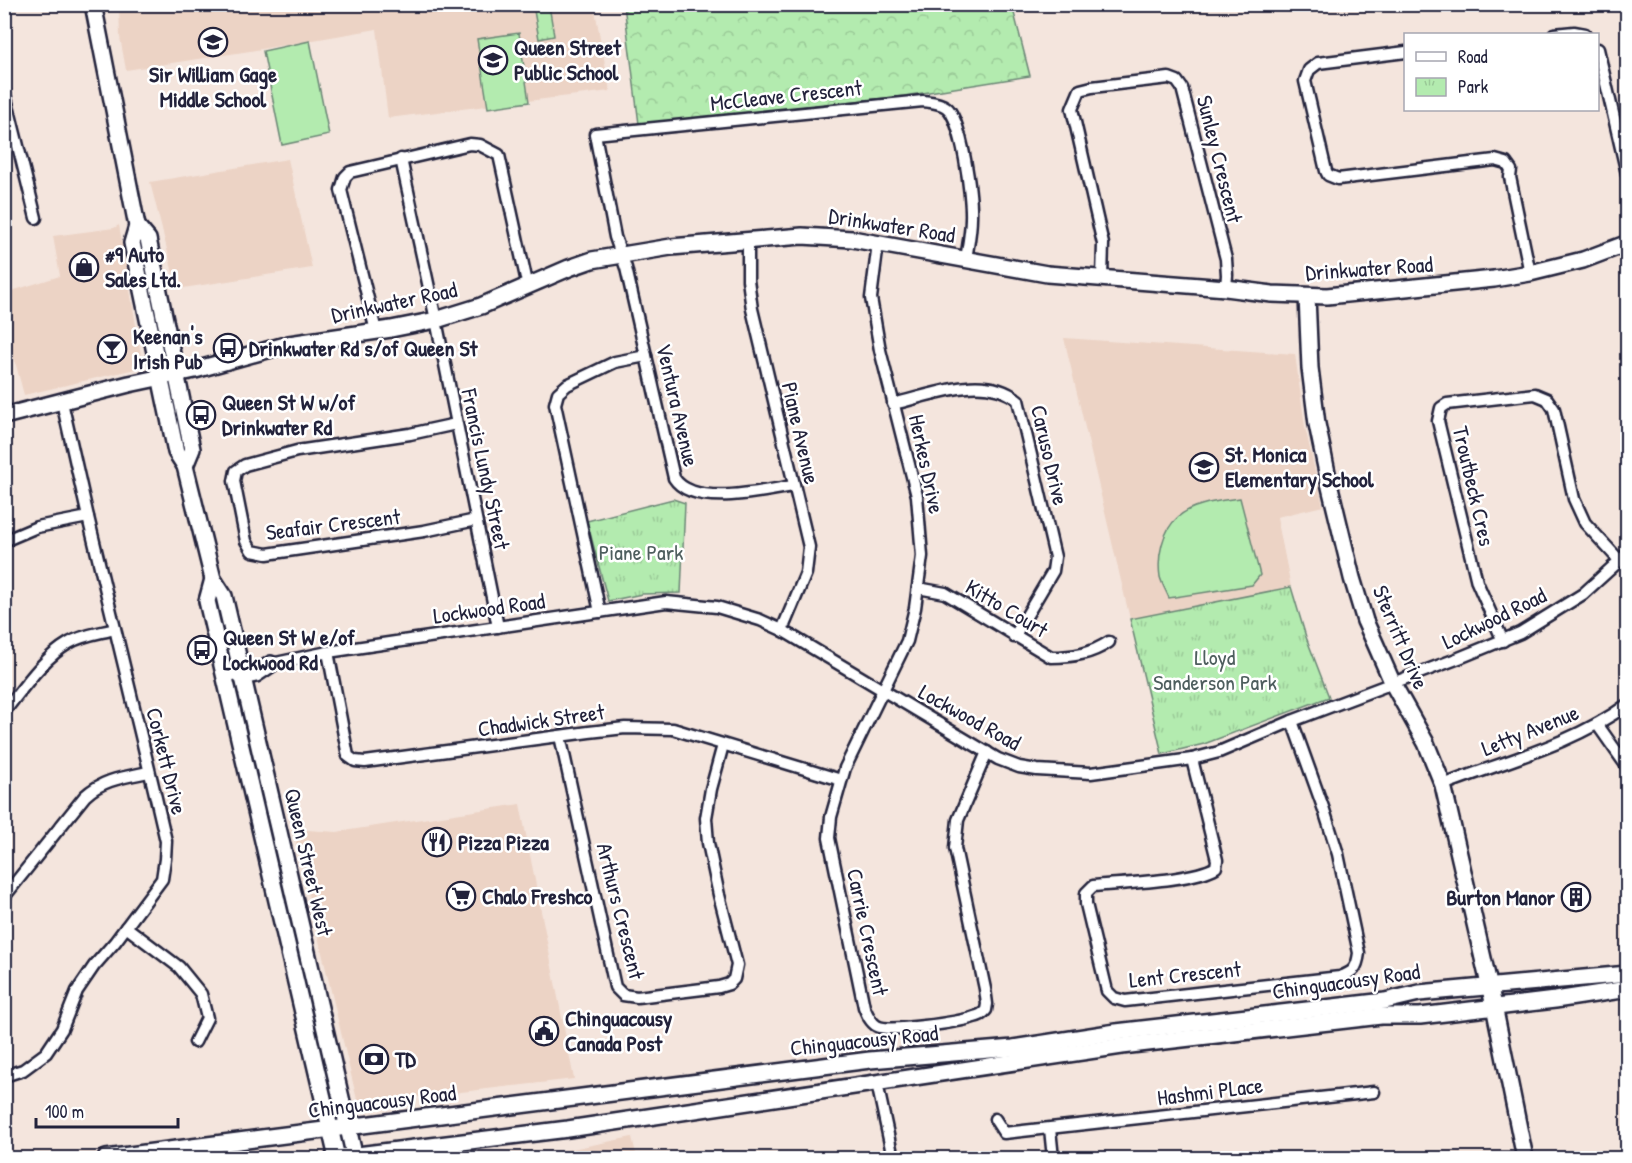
<svg xmlns="http://www.w3.org/2000/svg" width="1632" height="1163" viewBox="0 0 1632 1163" font-family="'Patrick Hand',sans-serif">
<style>
.built{fill:#ecd3c5}
.forest{fill:url(#forest-crowns);stroke:#6a8675;stroke-width:1.5}
.park{fill:url(#park-tufts);stroke:#6a8675;stroke-width:1.5}
.pitch{fill:#b3ebaf;stroke:#6a8675;stroke-width:1.5}
.lines{fill:none;stroke-linecap:round;stroke-linejoin:round}
.street-casing{stroke:#22223b;stroke-width:15}
.secondary-casing{stroke:#22223b;stroke-width:20}
.street{stroke:#fff;stroke-width:10}
.secondary{stroke:#fff;stroke-width:15}
.labels{text-anchor:middle;stroke-width:5;stroke-linejoin:round;paint-order:stroke}
.poi-label{font-size:22px;font-weight:bold;fill:#22223b;stroke:#fff;text-anchor:start}
.street-label{font-size:22px;fill:#22223b;stroke:#fff}
.park-label{font-size:22px;fill:#4e5e5e;stroke:#fff}
</style>
<defs>
<pattern id="forest-crowns" width="20" height="18" patternUnits="userSpaceOnUse" patternTransform="scale(1.5)"><rect width="20" height="18" fill="#b3ebaf"/><path d="M2 6a3 3 0 1 1 6 0M12 15a3 3 0 1 1 6 0" fill="none" stroke="#9ac997"/></pattern>
<pattern id="park-tufts" width="24" height="20" patternUnits="userSpaceOnUse" patternTransform="scale(1.5)"><rect width="24" height="20" fill="#b3ebaf"/><path d="M3 7l-1-3M5 7V3M7 7l1-3M15 17l-1-3M17 17v-4M19 17l1-3" fill="none" stroke="#9ac997"/></pattern>
</defs>
<rect width="100%" height="100%" fill="#f4e5dd"/>
<filter id="ink" filterUnits="userSpaceOnUse"><feTurbulence type="fractalNoise" baseFrequency=".0167" numOctaves="2"/><feDisplacementMap in="SourceGraphic" scale="12" xChannelSelector="R" yChannelSelector="G"/><feConvolveMatrix kernelMatrix="1 2 1 2 8 2 1 2 1" color-interpolation-filters="sRGB"/></filter>
<g filter="url(#ink)">
<g class="built">
<polygon points="119,5 594,5 610,91 388,118 377,29 250,51 126,70 120,37"/>
<polygon points="288,159 312,268 177,289 150,182"/>
<polygon points="119,225 141,355 140,365 135,369 24,395 5,324 5,293 60,276 53,236 114,228"/>
<polygon points="1064,338 1295,354 1305,427 1323,506 1277,517 1291,587 1130,619"/>
<polygon points="520,804 574,1079 358,1104 307,890 305,874 292,829 337,832"/>
<polygon points="632,1137 637,1158 507,1158 552,1153"/>
</g>
<polygon class="forest" points="624,5 1012,5 1030,76 904,96 639,124"/>
<g class="park">
<polygon points="533,5 549,5 554,36 539,39"/>
<polygon points="673,499 685,503 681,593 642,594 608,601 587,521"/>
<polygon points="1291,587 1306,637 1329,697 1204,744 1162,754 1130,619"/>
</g>
<g class="pitch">
<polygon points="519,33 529,102 488,108 477,39"/>
<polygon points="310,41 329,135 282,145 263,51"/>
<path d="M1240,498L1260,575L1252,585L1169,598C1166,591 1162,584 1160,577C1157,557 1162,531 1178,517C1193,503 1220,501 1240,498Z"/>
</g>
<g class="lines">
<g class="street-casing">
<g id="street">
<polyline points="1554,34 1574,32 1585,34"/>
<polyline points="1598,49 1628,178"/>
<polyline points="1406,52 1318,63 1309,70 1305,81 1326,171 1328,175 1338,179 1495,160 1506,163 1511,170 1510,177 1530,273"/>
<polyline points="4,90 36,218"/>
<polyline points="401,159 436,320 498,627"/>
<polyline points="748,239 748,280 752,309 809,547 806,573 782,630"/>
<path d="M878,243L871,298L880,350L917,496L922,556L915,608L907,641L845,768L831,817L829,838L864,1007C867,1014 870,1022 877,1026C889,1033 959,1022 974,1017C979,1016 983,1014 986,1010L987,1004L985,989L955,848L958,820L987,752"/>
<polyline points="1102,278 1103,244 1072,109 1080,90 1092,87 1169,78 1177,81 1182,88 1226,259 1227,275 1226,288"/>
<polyline points="376,331 341,190 345,177 350,172 470,144 480,145 499,155 528,287"/>
<path d="M893,404C933,395 983,372 1018,400L1055,557L1053,571L1014,637"/>
<polyline points="456,424 410,434 297,451 245,465 236,471 234,481 246,541 252,551 267,554 424,531 476,520"/>
<path d="M793,486C763,491 693,508 674,478L626,268L615,237L595,134L923,101C931,102 939,102 946,107C962,118 972,197 971,218C971,232 968,246 966,259"/>
<polyline points="4,541 37,527 88,517"/>
<path d="M918,588L945,593L1051,657C1073,657 1091,654 1109,642"/>
<polyline points="600,612 555,404 558,393 567,385 615,362 646,356"/>
<polyline points="1503,641 1477,582 1438,421 1441,408 1447,404 1535,394 1547,399 1554,409 1574,499 1585,523 1619,560"/>
<polyline points="328,652 348,756 355,761 365,762 589,732 625,728 673,729 841,780"/>
<polyline points="271,664 328,652 666,602 717,607 760,620 782,630 998,759 1019,767 1037,770 1091,773 1192,759 1219,752 1292,721 1459,658 1520,633 1583,594 1628,553"/>
<path d="M4,712C24,687 42,659 69,643C82,635 100,633 115,629"/>
<polyline points="1597,724 1628,768"/>
<polyline points="560,736 615,987 623,995 637,997 719,987 729,984 734,979 737,965 719,895 708,843 706,818 711,789 723,745"/>
<path d="M1192,759L1217,860L1216,867C1193,881 1123,883 1093,886L1086,893V904L1107,991L1114,998L1125,1001L1340,977C1354,972 1357,968 1359,953L1338,854L1324,810L1292,721"/>
<path d="M1443,785C1505,761 1574,744 1628,704"/>
<path d="M4,897L85,796C103,779 125,777 149,772"/>
<polyline points="126,927 179,967 201,994 207,1018 195,1042"/>
<polyline points="4,1076 23,1070 46,1053 62,1029 77,991 94,966 115,942 162,879 165,859 166,841 156,798 88,517 62,402"/>
<polyline points="877,1083 893,1158"/>
<polyline points="995,1119 1004,1133 1374,1092"/>
<polyline points="1050,1129 1053,1158"/>
</g>
</g>
<g class="secondary-casing">
<g id="secondary">
<polyline points="93,4 137,226 132,243 176,452 185,466 213,579 224,596 355,1158"/>
<polyline points="137,226 148,239 192,449 185,466"/>
<polyline points="1307,296 1310,368 1317,424 1330,487 1352,578 1365,621 1375,643 1393,684 1426,743 1443,785 1494,1006 1525,1158"/>
<polyline points="4,416 129,384 195,370 289,344 391,329 436,320 481,306 569,268 592,260 671,247 802,236 852,239 1047,274 1226,288 1272,294 1327,296 1494,279 1530,273 1583,260 1628,243"/>
<polyline points="213,579 207,601 337,1158"/>
<polyline points="235,672 242,677 256,674 271,664"/>
<polyline points="106,1158 870,1060 1013,1048 1116,1032 1385,1001 1419,993 1628,974"/>
<polyline points="333,1158 568,1129 1122,1046 1381,1016 1420,1016 1555,1000 1628,989"/>
</g>
</g>
<use href="#street" class="street"/>
<use href="#secondary" class="secondary"/>
</g>
</g>
<defs>
<g id="school-ring" transform="scale(1.5)"><circle r="9.5" fill="#fff" stroke="#22223b" stroke-width="1.5"/><path d="M0-5L7-2L0 1L-7-2ZM-4 1L0 2.5L4 1V4Q0 6-4 4Z" fill="#22223b"/></g>
<g id="shop-ring" transform="scale(1.5)"><circle r="9.5" fill="#fff" stroke="#22223b" stroke-width="1.5"/><path d="M-5-2.5h2.3a2.7 3.5 0 0 1 5.4 0H5L5.5 6h-11ZM-1.5-2.5h3a1.5 2.3 0 0 0-3 0Z" fill="#22223b"/></g>
<g id="bus-ring" transform="scale(1.5)"><circle r="9.5" fill="#fff" stroke="#22223b" stroke-width="1.5"/><path d="M-5-6H5V4H4V6H2V4H-2V6H-4V4H-5ZM-3.5-4V0h7V-4ZM-3.5 1.2v1.5H-2V1.2ZM2 1.2v1.5H3.5V1.2Z" fill="#22223b"/></g>
<g id="bar-ring" transform="scale(1.5)"><circle r="9.5" fill="#fff" stroke="#22223b" stroke-width="1.5"/><path d="M-6-5H6L.8 .8V4.5H3.5V6h-7V4.5H-.8V.8Z" fill="#22223b"/></g>
<g id="restaurant-ring" transform="scale(1.5)"><circle r="9.5" fill="#fff" stroke="#22223b" stroke-width="1.5"/><path d="M-5-6h1v4h1v-4h1v4h1v-4h1v5L-1.5 .5V6h-2V.5L-5-1ZM5-6V6H3V1.5H1.5Q1.5-4 5-6Z" fill="#22223b"/></g>
<g id="supermarket-ring" transform="scale(1.5)"><circle r="9.5" fill="#fff" stroke="#22223b" stroke-width="1.5"/><path d="M-6-5.5h2.5l.6 2H6L4.5 2H-2.5L-4.4-4H-6ZM-1.5 3.2a1.3 1.3 0 1 0 .1 0ZM3 3.2a1.3 1.3 0 1 0 .1 0Z" fill="#22223b"/></g>
<g id="building-ring" transform="scale(1.5)"><circle r="9.5" fill="#fff" stroke="#22223b" stroke-width="1.5"/><path d="M-4-6H4V6H1V3H-1V6H-4ZM-2.5-4.3h1.7v1.8h-1.7ZM.8-4.3h1.7v1.8H.8ZM-2.5-1h1.7V.8h-1.7ZM.8-1h1.7V.8H.8Z" fill="#22223b"/></g>
<g id="civic-ring" transform="scale(1.5)"><circle r="9.5" fill="#fff" stroke="#22223b" stroke-width="1.5"/><path d="M-.6-6.5H3V-4.5H.6V-3L4-1V1h2V6H-6V1h2V-1L-.6-3ZM-1.2 2.5V6h2.4V2.5Z" fill="#22223b"/></g>
<g id="bank-ring" transform="scale(1.5)"><circle r="9.5" fill="#fff" stroke="#22223b" stroke-width="1.5"/><path d="M-6-4H6V4H-6ZM0-2.3a2.3 2.3 0 1 0 0 4.6a2.3 2.3 0 1 0 0-4.6Z" fill="#22223b"/></g>
</defs>
<g fill-rule="evenodd">
<use href="#school-ring" x="213" y="42"/>
<use href="#school-ring" x="493" y="60"/>
<use href="#shop-ring" x="84" y="267"/>
<use href="#bus-ring" x="228" y="348"/>
<use href="#bar-ring" x="112" y="349"/>
<use href="#bus-ring" x="201" y="415"/>
<use href="#school-ring" x="1204" y="467"/>
<use href="#bus-ring" x="202" y="650"/>
<use href="#restaurant-ring" x="437" y="842"/>
<use href="#supermarket-ring" x="461" y="896"/>
<use href="#building-ring" x="1576" y="897"/>
<use href="#civic-ring" x="544" y="1031"/>
<use href="#bank-ring" x="374" y="1059"/>
</g>
<g class="labels">
<g class="poi-label">
<text x="514" y="55">Queen Street<tspan x="514" dy="25">Public School</tspan></text>
<text x="213" y="82" text-anchor="middle">Sir William Gage<tspan x="213" dy="25">Middle School</tspan></text>
<text x="105" y="262">#9 Auto<tspan x="105" dy="25">Sales Ltd.</tspan></text>
<text x="133" y="344">Keenan's<tspan x="133" dy="25">Irish Pub</tspan></text>
<text x="249" y="356">Drinkwater Rd s/of Queen St</text>
<text x="222" y="410">Queen St W w/of<tspan x="222" dy="25">Drinkwater Rd</tspan></text>
<text x="1225" y="462">St. Monica<tspan x="1225" dy="25">Elementary School</tspan></text>
<text x="223" y="645">Queen St W e/of<tspan x="223" dy="25">Lockwood Rd</tspan></text>
<text x="458" y="850">Pizza Pizza</text>
<text x="482" y="904">Chalo Freshco</text>
<text x="1555" y="905" text-anchor="end">Burton Manor</text>
<text x="565" y="1026">Chinguacousy<tspan x="565" dy="25">Canada Post</tspan></text>
<text x="395" y="1067">TD</text>
</g>
<g class="street-label">
<text transform="translate(786 95) rotate(-6)" y="8">McCleave Crescent</text>
<text transform="translate(1220 159) rotate(76)" y="8">Sunley Crescent</text>
<text transform="translate(892 225) rotate(9)" y="8">Drinkwater Road</text>
<text transform="translate(1369 268) rotate(-4)" y="8">Drinkwater Road</text>
<text transform="translate(394 302) rotate(-12)" y="8">Drinkwater Road</text>
<text transform="translate(678 405) rotate(77)" y="8">Ventura Avenue</text>
<text transform="translate(801 433) rotate(77)" y="8">Piane Avenue</text>
<text transform="translate(1050 455) rotate(77)" y="8">Caruso Drive</text>
<text transform="translate(927 464) rotate(78)" y="8">Herkes Drive</text>
<text transform="translate(486 469) rotate(78)" y="8">Francis Lundy Street</text>
<text transform="translate(1474 486) rotate(77)" y="8">Troutbeck Cres</text>
<text transform="translate(333 524) rotate(-7)" y="8">Seafair Crescent</text>
<text transform="translate(489 608) rotate(-8)" y="8">Lockwood Road</text>
<text transform="translate(1007 608) rotate(31)" y="8">Kitto Court</text>
<text transform="translate(1494 618) rotate(-26)" y="8">Lockwood Road</text>
<text transform="translate(1401 637) rotate(67)" y="8">Sterritt Drive</text>
<text transform="translate(970 717) rotate(29)" y="8">Lockwood Road</text>
<text transform="translate(541 720) rotate(-8)" y="8">Chadwick Street</text>
<text transform="translate(1530 730) rotate(-22)" y="8">Letty Avenue</text>
<text transform="translate(167 761) rotate(76)" y="8">Corkett Drive</text>
<text transform="translate(309 862) rotate(77)" y="8">Queen Street West</text>
<text transform="translate(621 911) rotate(76)" y="8">Arthurs Crescent</text>
<text transform="translate(868 932) rotate(78)" y="8">Carrie Crescent</text>
<text transform="translate(1185 974) rotate(-6)" y="8">Lent Crescent</text>
<text transform="translate(1346 981) rotate(-8)" y="8">Chinguacousy Road</text>
<text transform="translate(864 1040) rotate(-6)" y="8">Chinguacousy Road</text>
<text transform="translate(1210 1091) rotate(-7)" y="8">Hashmi PLace</text>
<text transform="translate(382 1101) rotate(-7)" y="8">Chinguacousy Road</text>
</g>
<g class="park-label">
<text x="641" y="560">Piane Park</text>
<text x="1215" y="665">Lloyd<tspan x="1215" dy="25">Sanderson Park</tspan></text>
</g>
</g>
<rect width="1632" height="1163" fill="none" stroke="#fff" stroke-width="24"/>
<rect x="12" y="12" width="1608" height="1139" fill="none" stroke="#22223b" stroke-width="2" filter="url(#ink)"/>
<rect x="1404" y="33" width="195" height="78" fill="#ffffff" stroke="#a7a7b1" stroke-width="1.5"/>
<rect x="1416" y="52" width="30" height="9" fill="#ffffff" stroke="#a7a7b1" stroke-width="1.5"/>
<text x="1458" y="63" font-size="18" fill="#22223b">Road</text>
<rect x="1416" y="78" width="30" height="18" fill="url(#park-tufts)" stroke="#a7a7b1" stroke-width="1.5"/>
<text x="1458" y="93" font-size="18" fill="#22223b">Park</text>
<path d="M36 1118v9h142v-9" fill="none" stroke="#22223b" stroke-width="3"/>
<text x="45" y="1118" font-size="18" fill="#22223b" stroke="#ffffff" stroke-width="4.5" paint-order="stroke">100 m</text>
</svg>
